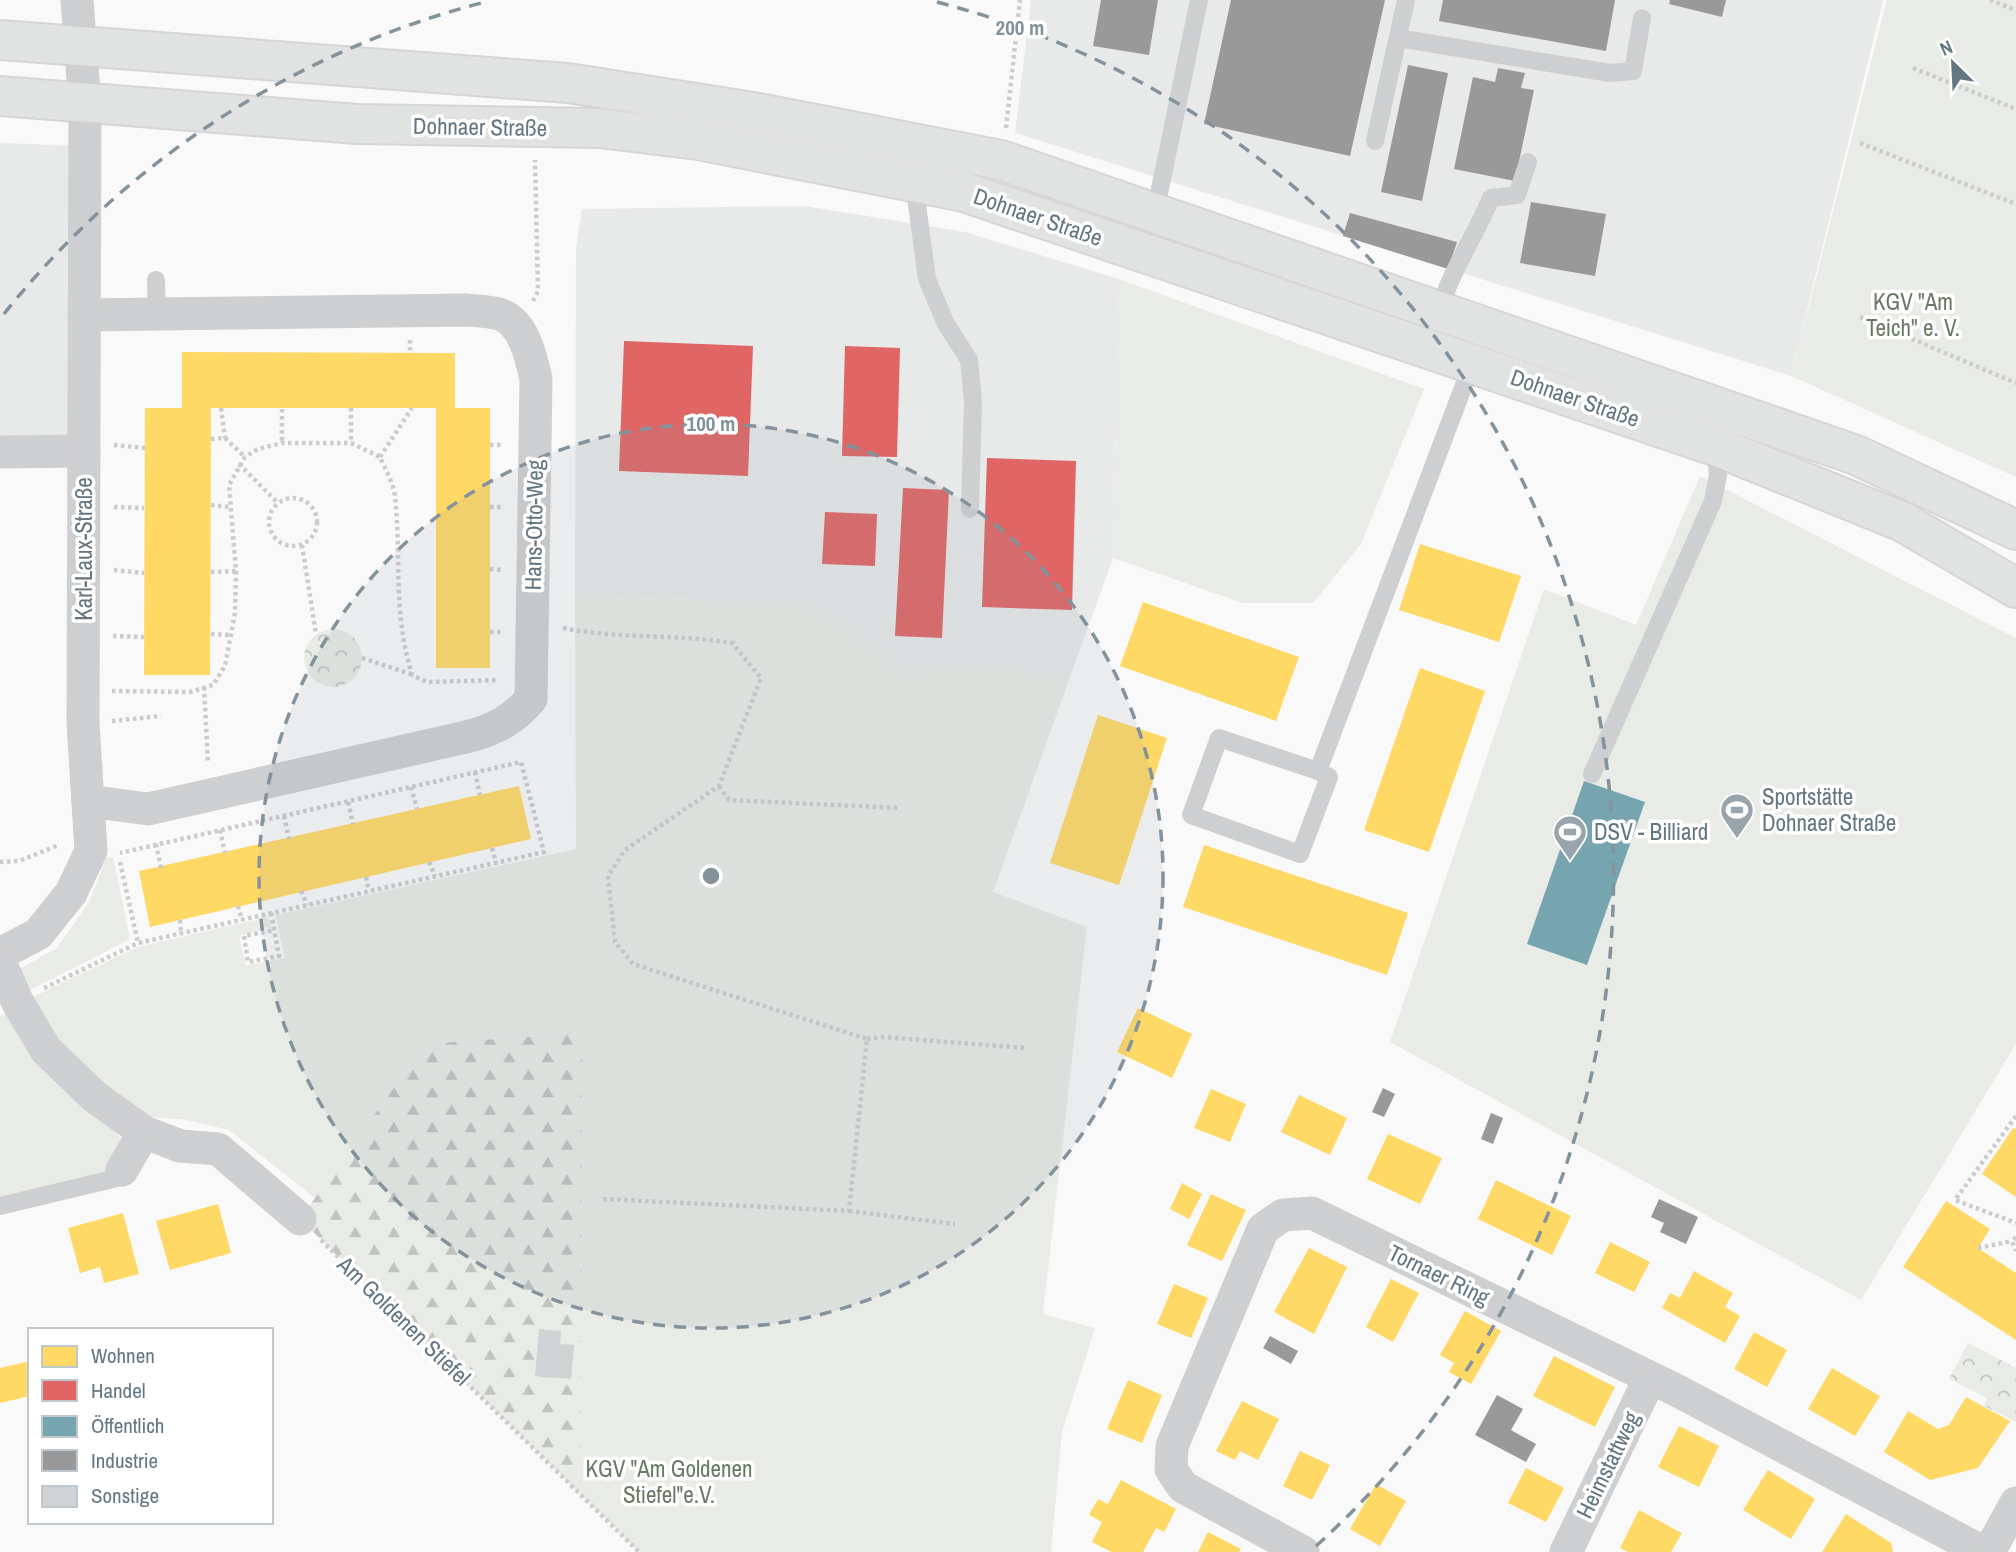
<svg xmlns="http://www.w3.org/2000/svg" width="2016" height="1552" viewBox="0 0 2016 1552" font-family="'Archivo Narrow',sans-serif">
<style>
.built{fill:#e8e9e9}
.green{fill:#e8ebe6}
.forest{fill:url(#forest-firs)}
.park{fill:url(#park-crowns)}
.homes{fill:#ffd966}
.shops{fill:#e06666}
.public{fill:#76a5af}
.industry{fill:#999}
.building{fill:#d0d2d3}
.lines{fill:none;stroke-linecap:round;stroke-linejoin:round}
.secondary-casing{stroke:#d5d6d7;stroke-width:42}
.path{stroke:#cbcccd;stroke-width:4.5;stroke-dasharray:3.5 3.5;stroke-linecap:butt}
.service{stroke:#cecfd0;stroke-width:18}
.minor{stroke:#cecfd0;stroke-width:33}
.secondary{stroke:#e1e2e2;stroke-width:38}
.ring{fill:none;stroke:#84929c;stroke-width:3.5;stroke-dasharray:12 9}
.labels{text-anchor:middle;stroke-width:7;stroke-linejoin:round;paint-order:stroke}
.street-label{font-size:23px;fill:#657683;stroke:#fff}
.park-label{font-size:23px;fill:#687a64;stroke:#fff}
.poi-label{font-size:23px;fill:#657683;stroke:#fff;text-anchor:start}
.centre{fill:#84929c;stroke:#fff;stroke-width:3.5}
.ring-label{font-size:21px;text-anchor:middle;font-weight:bold;fill:#84929c;stroke:#fff;stroke-width:7;stroke-linejoin:round;paint-order:stroke}
</style>
<defs>
<pattern id="forest-firs" width="22" height="20" patternUnits="userSpaceOnUse" patternTransform="scale(1.75)"><rect width="22" height="20" fill="#e8ebe6"/><path d="M5 1l3.5 6h-7zM16 11l3.5 6h-7z" fill="#c0c3c0"/></pattern>
<pattern id="park-crowns" width="20" height="18" patternUnits="userSpaceOnUse" patternTransform="scale(1.75)"><rect width="20" height="18" fill="#e8ebe6"/><path d="M2 6a3 3 0 1 1 6 0M12 15a3 3 0 1 1 6 0" fill="none" stroke="#c0c3c0"/></pattern>
</defs>
<rect width="100%" height="100%" fill="#f9f9f9"/>
<g class="built">
<polygon points="1031,0 1883,0 1791,376 1015,133"/>
<polygon points="0,143 85,146 84,451 0,452"/>
<polygon points="805,206 965,232 1119,279 1113,558 1069,680 997,667 904,673 861,643 790,603 575,596 576,247 582,209"/>
</g>
<g class="green">
<polygon points="1887,0 2016,0 2016,477 1791,376"/>
<polygon points="1119,279 1424,389 1361,544 1313,603 1243,603 1113,558"/>
<polygon points="1700,476 2016,638 2016,1044 1861,1300 1390,1042 1544,589 1636,625"/>
<polygon points="575,596 790,603 819,609 904,673 997,667 1069,680 993,892 1087,927 1043,1314 1095,1328 1062,1432 1051,1552 639,1552 581,1495 582,1033 425,1044 315,1198 229,1130 187,1120 141,1116 104,1092 24,1001 138,947 268,917 271,927 239,936 246,966 285,958 275,915 576,849"/>
<polygon points="113,857 130,939 21,995 12,973 57,948 89,902 106,858"/>
<polygon points="9,1012 117,1127 123,1151 116,1170 0,1198 0,1016"/>
</g>
<polygon class="forest" points="582,1033 581,1495 300,1219 425,1044"/>
<g class="park">
<circle cx="333" cy="658" r="29"/>
<polygon points="1968,1343 2016,1368 2016,1422 1984,1406 1987,1398 1949,1379"/>
</g>
<g class="homes">
<polygon points="182,352 455,353 455,408 490,408 490,668 436,668 436,408 211,408 210,675 144,675 145,408 182,408"/>
<polygon points="1420,544 1521,576 1499,642 1399,610"/>
<polygon points="1143,602 1299,657 1276,721 1120,666"/>
<polygon points="1420,668 1485,691 1429,852 1364,830"/>
<polygon points="1098,715 1167,738 1119,885 1050,863"/>
<polygon points="519,786 531,839 150,927 139,871"/>
<polygon points="1204,845 1408,913 1387,975 1183,907"/>
<polygon points="1138,1008 1192,1034 1172,1078 1117,1052"/>
<polygon points="1211,1089 1246,1104 1230,1142 1194,1128"/>
<polygon points="1299,1095 1347,1118 1330,1155 1281,1132"/>
<polygon points="2013,1128 2016,1129 2016,1197 1982,1174"/>
<polygon points="1388,1134 1442,1158 1420,1204 1367,1179"/>
<polygon points="1496,1180 1571,1216 1552,1255 1478,1219"/>
<polygon points="1182,1183 1202,1194 1189,1219 1170,1209"/>
<polygon points="1211,1194 1246,1210 1222,1261 1187,1245"/>
<polygon points="1946,1201 1990,1229 1978,1248 2016,1273 2016,1340 1903,1267"/>
<polygon points="218,1204 231,1253 170,1270 156,1221"/>
<polygon points="123,1213 139,1274 104,1283 100,1267 80,1273 68,1228"/>
<polygon points="1610,1242 1650,1262 1634,1292 1595,1273"/>
<polygon points="1309,1248 1347,1267 1314,1334 1274,1312"/>
<polygon points="1694,1271 1733,1293 1725,1307 1740,1316 1725,1343 1662,1308 1670,1293 1680,1298"/>
<polygon points="1391,1279 1419,1293 1393,1342 1366,1327"/>
<polygon points="1174,1284 1208,1298 1191,1338 1157,1324"/>
<polygon points="1465,1311 1501,1331 1471,1384 1449,1372 1454,1363 1440,1355"/>
<polygon points="1754,1332 1787,1350 1767,1387 1734,1369"/>
<polygon points="1554,1356 1615,1387 1595,1427 1533,1396"/>
<polygon points="30,1361 30,1396 0,1403 0,1368"/>
<polygon points="1832,1368 1880,1396 1855,1436 1808,1409"/>
<polygon points="1128,1380 1162,1395 1142,1443 1107,1429"/>
<polygon points="1966,1397 2010,1421 1978,1468 1930,1480 1884,1452 1908,1411 1938,1429 1949,1425"/>
<polygon points="1242,1401 1279,1419 1258,1460 1240,1451 1235,1460 1216,1451"/>
<polygon points="1679,1426 1719,1446 1699,1487 1658,1467"/>
<polygon points="1300,1451 1330,1465 1312,1500 1283,1486"/>
<polygon points="1526,1468 1564,1488 1546,1522 1508,1503"/>
<polygon points="1768,1470 1815,1499 1791,1539 1743,1510"/>
<polygon points="1121,1480 1176,1509 1164,1532 1156,1528 1143,1552 1111,1552 1092,1542 1102,1522 1089,1515 1098,1499 1108,1504"/>
<polygon points="1376,1484 1406,1501 1380,1546 1350,1529"/>
<polygon points="1639,1510 1682,1533 1671,1552 1628,1552 1620,1548"/>
<polygon points="1846,1514 1891,1543 1893,1552 1822,1552"/>
<polygon points="1208,1532 1241,1549 1239,1552 1198,1552"/>
</g>
<g class="shops">
<polygon points="624,341 753,346 748,476 619,471"/>
<polygon points="845,346 900,348 897,457 842,456"/>
<polygon points="987,458 1076,461 1072,610 982,607"/>
<polygon points="903,488 949,490 942,638 895,636"/>
<polygon points="825,512 877,514 875,566 822,564"/>
</g>
<polygon class="public" points="1584,781 1645,802 1587,965 1527,944"/>
<g class="industry">
<polygon points="1101,0 1158,0 1149,55 1093,46"/>
<polygon points="1231,0 1385,0 1350,156 1204,124"/>
<polygon points="1443,0 1615,0 1606,51 1439,21"/>
<polygon points="1670,0 1726,0 1722,17 1669,4"/>
<polygon points="1408,65 1448,73 1422,201 1381,192"/>
<polygon points="1498,68 1525,73 1521,88 1534,90 1515,181 1454,169 1473,77 1495,82"/>
<polygon points="1531,202 1606,214 1595,276 1520,263"/>
<polygon points="1350,213 1457,242 1448,269 1343,236"/>
<polygon points="1383,1088 1395,1094 1384,1117 1372,1112"/>
<polygon points="1491,1113 1503,1118 1493,1144 1481,1139"/>
<polygon points="1659,1199 1698,1217 1686,1244 1660,1232 1664,1223 1651,1217"/>
<polygon points="1270,1336 1298,1351 1291,1364 1263,1348"/>
<polygon points="1497,1395 1523,1409 1511,1430 1536,1444 1526,1462 1475,1435"/>
</g>
<polygon class="building" points="539,1329 561,1331 560,1344 574,1345 571,1379 535,1376"/>
<g class="lines">
<g class="secondary-casing">
<g id="secondary">
<polyline points="0,40 568,83 753,112 1001,160 1856,455 2016,530"/>
<polyline points="0,96 357,124 599,128 698,140 964,192 1715,446 1903,522 2016,588"/>
</g>
</g>
<g class="path">
<polyline points="1990,0 2016,10"/>
<polyline points="1913,68 2016,109"/>
<polyline points="1006,128 1020,0"/>
<polyline points="1860,143 2016,204"/>
<polyline points="533,301 538,291 535,160"/>
<polyline points="1860,317 2016,383"/>
<polyline points="410,340 410,353"/>
<polyline points="221,408 225,438"/>
<polyline points="351,408 351,443"/>
<polyline points="282,409 282,443"/>
<polyline points="211,439 225,438 245,457"/>
<polyline points="114,445 145,448"/>
<polyline points="490,445 504,445"/>
<polyline points="380,457 412,408"/>
<polyline points="239,464 278,503"/>
<circle cx="293" cy="522" r="24"/>
<polyline points="211,505 229,507"/>
<polyline points="114,507 144,508"/>
<polyline points="490,507 503,507"/>
<polyline points="302,545 316,634"/>
<polyline points="490,569 503,570"/>
<polyline points="114,570 144,573"/>
<polyline points="211,572 236,571"/>
<path d="M563,628C619,639 676,634 732,643L761,678L719,786L625,850L608,876L615,942L633,964L867,1039L849,1211L603,1199"/>
<polyline points="490,632 503,632"/>
<polyline points="211,634 229,635"/>
<polyline points="113,636 144,637"/>
<polyline points="362,658 411,674"/>
<polyline points="204,687 208,763"/>
<path d="M112,691L190,692L213,685L225,666L235,613L236,571L229,485L245,457L258,449L282,443H351L380,457C385,469 394,484 395,497C402,562 392,608 412,675L427,682L499,680"/>
<polyline points="112,721 161,716"/>
<polyline points="475,772 480,795"/>
<polyline points="719,786 729,800 899,808"/>
<polyline points="411,787 417,809"/>
<polyline points="348,802 353,824"/>
<polyline points="284,816 289,839"/>
<polyline points="220,830 225,853"/>
<polyline points="156,844 161,868"/>
<polyline points="492,848 496,862"/>
<polyline points="0,862 19,861 59,845"/>
<polyline points="120,862 138,943"/>
<polyline points="429,862 435,876"/>
<polyline points="366,877 369,891"/>
<polyline points="301,891 307,905"/>
<polyline points="238,906 242,920"/>
<polyline points="271,913 279,956 248,962 244,936 275,930"/>
<polyline points="180,920 181,933"/>
<polyline points="44,988 138,943 544,852 521,762 120,853"/>
<polyline points="867,1039 883,1037 1026,1048"/>
<polyline points="2016,1116 1955,1200 2016,1223"/>
<polyline points="849,1211 955,1224"/>
<polyline points="2016,1237 2012,1241 2016,1251"/>
<polyline points="321,1240 639,1552"/>
<polyline points="1978,1248 2012,1241"/>
</g>
<g class="service">
<polyline points="1398,38 1610,73 1633,71 1642,18"/>
<polyline points="1375,141 1406,0"/>
<polyline points="914,182 927,279 946,324 969,360 973,401 970,509"/>
<polyline points="1155,213 1199,0"/>
<polyline points="156,280 157,314"/>
<path d="M1439,311C1451,271 1475,236 1491,198L1517,195L1528,162"/>
<polyline points="1318,771 1329,777 1300,854 1191,815 1219,738 1318,771 1472,364"/>
<polyline points="1592,774 1713,501 1718,475 1715,446"/>
<polyline points="0,1206 117,1178 122,1170"/>
</g>
<g class="minor">
<path d="M84,315L465,310C476,311 489,311 499,314C524,322 531,357 536,379L531,699C512,721 494,730 466,737L148,809L88,801"/>
<polyline points="0,452 84,451"/>
<polyline points="0,954 38,934 71,893 91,851 83,723 85,105 77,0"/>
<polyline points="0,962 17,1001 46,1050 95,1097 144,1132 180,1146 218,1149 300,1219"/>
<polyline points="122,1170 144,1132"/>
<polyline points="1303,1552 1183,1487 1171,1469 1172,1446 1263,1229 1283,1215 1312,1213 1676,1390 1983,1552"/>
<polyline points="1566,1552 1650,1378"/>
<polyline points="1989,1552 2016,1503"/>
</g>
<use href="#secondary" class="secondary"/>
</g>
<circle cx="711" cy="876" r="452" fill="#84929c" fill-opacity=".12"/>
<g class="ring">
<circle cx="711" cy="876" r="452"/>
<path d="M4 314A903 903 0 0 1 485 2M937 2A903 903 0 0 1 1315 1547"/>
</g>
<defs>
<g id="stadium-pin" transform="scale(1.75)"><path d="M0 17L-7.5 6A9.5 9.5 0 1 1 7.5 6Z" fill="#99a4ac" stroke="#fff"/><path d="M0-5a6.5 5 0 1 0 0 10a6.5 5 0 1 0 0-10ZM-3.5-1.8h7v3.6h-7Z" fill="#fff"/></g>
</defs>
<g fill-rule="evenodd">
<use href="#stadium-pin" x="1737" y="810"/>
<use href="#stadium-pin" x="1570" y="832"/>
</g>
<g class="labels">
<g class="street-label">
<text transform="translate(480 127) rotate(1)" y="8">Dohnaer Straße</text>
<text transform="translate(1038 217) rotate(19)" y="8">Dohnaer Straße</text>
<text transform="translate(1575 398) rotate(19)" y="8">Dohnaer Straße</text>
<text transform="translate(534 525) rotate(-89)" y="8">Hans-Otto-Weg</text>
<text transform="translate(84 549) rotate(-90)" y="8">Karl-Laux-Straße</text>
<text transform="translate(1439 1275) rotate(26)" y="8">Tornaer Ring</text>
<text transform="translate(404 1321) rotate(44)" y="8">Am Goldenen Stiefel</text>
<text transform="translate(1608 1465) rotate(-64)" y="8">Heimstattweg</text>
</g>
<g class="park-label">
<text x="1913" y="310">KGV "Am<tspan x="1913" dy="26">Teich" e. V.</tspan></text>
<text x="669" y="1477">KGV "Am Goldenen<tspan x="669" dy="26">Stiefel"e.V.</tspan></text>
</g>
<g class="poi-label">
<text x="1762" y="805">Sportstätte<tspan x="1762" dy="26">Dohnaer Straße</tspan></text>
<text x="1594" y="840">DSV - Billiard</text>
</g>
</g>
<circle cx="711" cy="876" r="10" class="centre"/>
<g class="ring-label">
<text x="1020" y="35">200 m</text>
<text x="711" y="431">100 m</text>
</g>
<rect x="28" y="1328" width="245" height="196" fill="#ffffff" stroke="#c1c8cd" stroke-width="2"/>
<rect x="42" y="1346" width="35" height="21" fill="#ffd966" stroke="#c1c8cd" stroke-width="2"/>
<text x="91" y="1363" font-size="21" fill="#657683">Wohnen</text>
<rect x="42" y="1380" width="35" height="21" fill="#e06666" stroke="#c1c8cd" stroke-width="2"/>
<text x="91" y="1398" font-size="21" fill="#657683">Handel</text>
<rect x="42" y="1416" width="35" height="21" fill="#76a5af" stroke="#c1c8cd" stroke-width="2"/>
<text x="91" y="1433" font-size="21" fill="#657683">Öffentlich</text>
<rect x="42" y="1450" width="35" height="21" fill="#999999" stroke="#c1c8cd" stroke-width="2"/>
<text x="91" y="1468" font-size="21" fill="#657683">Industrie</text>
<rect x="42" y="1486" width="35" height="21" fill="#d0d2d3" stroke="#c1c8cd" stroke-width="2"/>
<text x="91" y="1503" font-size="21" fill="#657683">Sonstige</text>
<g transform="translate(1953 63) rotate(336)" stroke="#ffffff" stroke-width="5" paint-order="stroke">
<path d="M0-5L12 26L0 18L-12 26Z" fill="#657683"/>
<text y="-10" font-size="19" font-weight="bold" text-anchor="middle" fill="#657683">N</text>
</g>
</svg>
